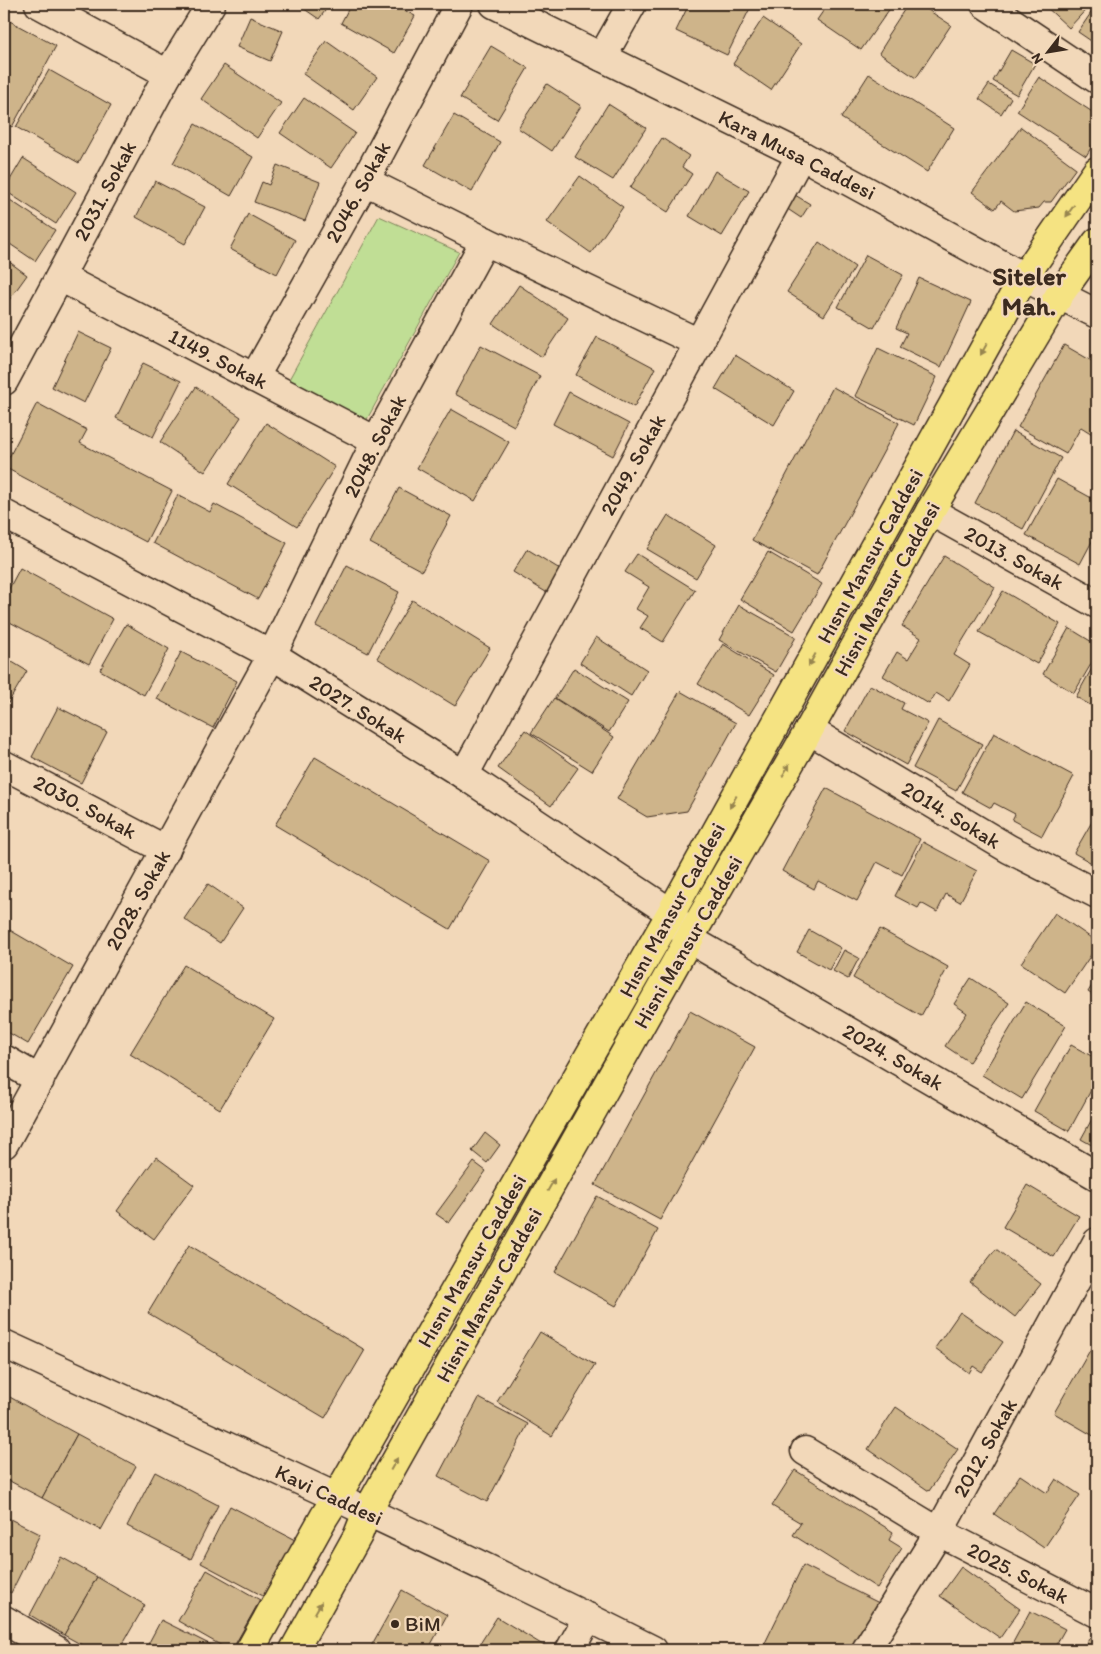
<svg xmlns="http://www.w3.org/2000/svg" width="1101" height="1654" viewBox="0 0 1101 1654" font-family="Itim,sans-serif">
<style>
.green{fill:#c0de95;stroke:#7e845a}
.building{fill:#ceb48a;stroke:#3b2a1e}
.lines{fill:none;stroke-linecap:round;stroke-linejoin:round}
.minor-casing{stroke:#3b2a1e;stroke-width:31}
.major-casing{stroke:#3b2a1e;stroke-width:31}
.minor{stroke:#f2d8b9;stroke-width:28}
.major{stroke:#f5e382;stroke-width:28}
.oneway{fill:#988650}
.poi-dot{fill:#3b2a1e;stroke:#f2d8b9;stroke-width:2}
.labels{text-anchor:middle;stroke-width:4.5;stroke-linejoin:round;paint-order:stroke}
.street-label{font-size:21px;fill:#3b2a1e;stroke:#f2d8b9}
.poi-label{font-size:21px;fill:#3b2a1e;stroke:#f2d8b9;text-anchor:start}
.district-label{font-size:26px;font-weight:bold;fill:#3b2a1e;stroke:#f2d8b9}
</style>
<rect width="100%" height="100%" fill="#f2d8b9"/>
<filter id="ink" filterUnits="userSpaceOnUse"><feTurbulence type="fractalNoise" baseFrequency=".02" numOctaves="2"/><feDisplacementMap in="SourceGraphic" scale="10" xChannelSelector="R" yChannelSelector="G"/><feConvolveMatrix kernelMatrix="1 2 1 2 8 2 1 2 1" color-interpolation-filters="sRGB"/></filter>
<g filter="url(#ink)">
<polygon class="green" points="379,216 459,252 366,421 287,383"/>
<g class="building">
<polygon points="297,4 330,4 319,19"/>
<polygon points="351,4 393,4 415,16 394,53 341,23"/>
<polygon points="689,4 752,4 727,55 676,31"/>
<polygon points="828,4 893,4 861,50 817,20"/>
<polygon points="908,4 919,4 951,25 916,78 879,53 889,37 887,36"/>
<polygon points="1043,4 1091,4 1069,28"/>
<polygon points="1097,4 1097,45 1078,32"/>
<polygon points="250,17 283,31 270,61 237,47"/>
<polygon points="4,18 56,46 12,127 4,122"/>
<polygon points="763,18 801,44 771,90 733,64"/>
<polygon points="326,41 377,77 354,110 303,74"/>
<polygon points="491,46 528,68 497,120 460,98"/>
<polygon points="1011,50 1035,64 1017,95 993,81"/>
<polygon points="224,65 281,103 257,138 201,99"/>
<polygon points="49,70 111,105 79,163 16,127"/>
<polygon points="869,74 954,128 927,172 841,118"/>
<polygon points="1039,77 1097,115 1097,138 1086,156 1017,111"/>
<polygon points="547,84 581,106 552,151 518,128"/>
<polygon points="989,84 1011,98 1001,114 979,99"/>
<polygon points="304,98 355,133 331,168 280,133"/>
<polygon points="608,104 646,128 613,180 575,157"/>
<polygon points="454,115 500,142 472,192 425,165"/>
<polygon points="195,124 253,157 231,196 173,163"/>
<polygon points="1021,127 1076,168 1051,202 1044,202 1039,208 1014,211 1001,201 995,209 972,192"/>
<polygon points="662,138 689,156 682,167 692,174 668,212 630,188"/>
<polygon points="23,158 76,192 56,224 4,190"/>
<polygon points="277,165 320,182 305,221 254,202 262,182 269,185"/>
<polygon points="715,171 749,191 722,236 689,216"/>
<polygon points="580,176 623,207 591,253 547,222"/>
<polygon points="155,181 205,207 185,244 136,217"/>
<polygon points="795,195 810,204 801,218 786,208"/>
<polygon points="4,196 55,230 35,261 4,240"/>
<polygon points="248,214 295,240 277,274 230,249"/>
<polygon points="819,242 855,267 824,316 787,292"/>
<polygon points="866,255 903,275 874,328 838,307"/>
<polygon points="4,258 27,275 4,307"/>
<polygon points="919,278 971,302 941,367 900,347 907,333 896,328"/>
<polygon points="519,285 568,318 542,357 493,324"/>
<polygon points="78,332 111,348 84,403 52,387"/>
<polygon points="597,337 655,368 634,407 576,375"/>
<polygon points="481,345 540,376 514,426 455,394"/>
<polygon points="1064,345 1097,364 1097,437 1081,427 1066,454 1018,427"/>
<polygon points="878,348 937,377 914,425 855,396"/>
<polygon points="735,355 794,391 774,425 715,389"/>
<polygon points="143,363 181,381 153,437 116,418"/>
<polygon points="196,387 241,417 205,472 160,442"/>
<polygon points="833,387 899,423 817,575 752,540"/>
<polygon points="569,392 629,424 613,456 553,424"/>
<polygon points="37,403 87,430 80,443 172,491 146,542 4,467"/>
<polygon points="451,409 509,442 475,501 417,468"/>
<polygon points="266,423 335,467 297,527 228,484"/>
<polygon points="1013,431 1061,458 1023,529 975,503"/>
<polygon points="1057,479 1097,501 1097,532 1080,564 1026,535"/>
<polygon points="399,488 451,516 422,571 370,543"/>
<polygon points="178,495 210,512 214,504 287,543 258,599 153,543"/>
<polygon points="668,515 716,545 696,578 647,549"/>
<polygon points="527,549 568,574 554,597 513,572"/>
<polygon points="768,552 822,584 794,631 740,599"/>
<polygon points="637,554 695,590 663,642 640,628 648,616 636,609 649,587 625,572"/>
<polygon points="944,556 995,587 954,655 970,665 949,701 936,693 929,704 883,676 897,652 908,659 921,638 902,626"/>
<polygon points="347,565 399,592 368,653 316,626"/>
<polygon points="20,568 113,619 89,664 4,619 4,598"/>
<polygon points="1003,591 1060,624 1037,664 979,632"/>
<polygon points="412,600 490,648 455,706 377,658"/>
<polygon points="739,605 796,637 776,672 719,640"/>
<polygon points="126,624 169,649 144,695 100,670"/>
<polygon points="1069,628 1097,645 1097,654 1074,693 1043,674"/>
<polygon points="596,637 647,670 631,696 580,663"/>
<polygon points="723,644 774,675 749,715 698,684"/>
<polygon points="181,652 237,681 213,728 157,699"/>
<polygon points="4,657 27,671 4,710"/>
<polygon points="1097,659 1097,709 1076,697"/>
<polygon points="574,668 628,702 609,732 555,698"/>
<polygon points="870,685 904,703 901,709 928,723 906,765 845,731"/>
<polygon points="680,691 736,723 687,811 647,817 617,799"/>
<polygon points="554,698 614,737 592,771 531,733"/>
<polygon points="58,707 107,732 81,783 32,757"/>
<polygon points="938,720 982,744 956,791 913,768"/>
<polygon points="525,730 578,768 551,806 498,768"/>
<polygon points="994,733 1074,776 1042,836 1012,820 1015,814 994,803 991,808 962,792"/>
<polygon points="315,757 490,861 450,929 275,825"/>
<polygon points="826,788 920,839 902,875 877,862 857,901 818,881 814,889 782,871"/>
<polygon points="1097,813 1097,866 1074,853"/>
<polygon points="923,842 977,871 960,902 946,894 937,912 921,903 918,908 895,896"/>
<polygon points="208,884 243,908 220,943 184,919"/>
<polygon points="1055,913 1097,942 1097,946 1065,993 1021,963"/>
<polygon points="8,929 73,967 28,1044 4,1030 4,935"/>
<polygon points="880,929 948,967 921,1016 853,978"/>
<polygon points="809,930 841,948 829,970 797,952"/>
<polygon points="844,950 859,958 848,979 833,971"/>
<polygon points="184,965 274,1019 220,1109 130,1054"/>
<polygon points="1097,977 1097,998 1088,992"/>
<polygon points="971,978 1009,1003 969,1062 945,1046 967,1013 954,1004"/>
<polygon points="1026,1002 1066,1026 1022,1099 982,1075"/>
<polygon points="690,1011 755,1047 660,1220 595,1185"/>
<polygon points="1071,1045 1097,1059 1097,1079 1069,1131 1034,1111"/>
<polygon points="1097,1110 1097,1148 1081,1139"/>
<polygon points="485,1133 500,1145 487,1163 472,1151"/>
<polygon points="156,1157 194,1185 154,1239 117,1211"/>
<polygon points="474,1162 486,1171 449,1223 436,1214"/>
<polygon points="1027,1185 1079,1216 1054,1257 1003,1227"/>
<polygon points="597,1196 658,1230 616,1306 555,1272"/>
<polygon points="189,1245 365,1350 325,1418 148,1313"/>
<polygon points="996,1249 1041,1284 1015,1317 970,1282"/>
<polygon points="960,1312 1003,1342 982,1372 973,1366 969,1373 935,1348"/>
<polygon points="540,1332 595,1365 552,1436 497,1402"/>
<polygon points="1097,1338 1097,1438 1054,1413"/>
<polygon points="6,1395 77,1434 42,1498 4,1478 4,1399"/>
<polygon points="479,1398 528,1424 487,1502 438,1476"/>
<polygon points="896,1407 958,1449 929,1491 868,1449"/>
<polygon points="77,1434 136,1466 101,1530 42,1498"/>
<polygon points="795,1470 893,1532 889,1540 902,1548 877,1588 793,1535 801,1523 772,1506"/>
<polygon points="155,1472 218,1505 191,1559 127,1526"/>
<polygon points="1020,1475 1047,1493 1056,1479 1080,1495 1044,1548 994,1514"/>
<polygon points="230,1506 295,1540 265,1597 201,1563"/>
<polygon points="8,1518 40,1534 11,1593 4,1589 4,1527"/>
<polygon points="61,1557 97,1577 64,1635 30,1615"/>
<polygon points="803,1565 879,1603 856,1650 769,1650 763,1647"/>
<polygon points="961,1567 1020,1609 1000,1638 940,1596"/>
<polygon points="207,1570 260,1600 232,1650 229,1650 178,1621"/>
<polygon points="97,1577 145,1605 119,1650 91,1650 64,1635"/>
<polygon points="402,1590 447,1615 428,1650 369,1650"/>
<polygon points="1030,1611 1065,1629 1053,1650 1009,1650"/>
<polygon points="497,1617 551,1650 476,1650"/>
<polygon points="161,1620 221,1650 145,1650"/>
<polygon points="1090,1637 1097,1640 1097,1650 1083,1650"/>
</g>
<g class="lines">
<g class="minor-casing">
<g id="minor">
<polyline points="39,4 168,74"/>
<polyline points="494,4 801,155 1024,277 1097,314"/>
<polyline points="985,4 1097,79"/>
<polyline points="602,57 632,4"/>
<polyline points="365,181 485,241 699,343"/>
<polyline points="60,277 376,441"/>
<polyline points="254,378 365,181 459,4"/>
<polyline points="4,381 168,74 211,4"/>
<polyline points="930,511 1097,604"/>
<polyline points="4,514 272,655 464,775 671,913 689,939 1097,1176"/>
<polyline points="809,730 1009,849 1097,894"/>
<polyline points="4,765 166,850"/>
<polyline points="464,775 801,155"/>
<polyline points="4,1059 40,1080"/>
<polyline points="4,1144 272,655 376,441 485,241"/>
<path d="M4,1344C221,1444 439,1542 653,1650"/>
<polyline points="805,1451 939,1532 1097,1613"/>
<polyline points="4,1620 56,1650"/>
<polyline points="570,1650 588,1617"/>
<polyline points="866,1650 939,1532 1097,1242"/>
</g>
</g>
<g class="major-casing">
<g id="major">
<polyline points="250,1650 324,1517 336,1498 671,913 1024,277 1097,171"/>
<polyline points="294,1650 358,1535 367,1512 689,939 809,730 930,511 1060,294 1097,242"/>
</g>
</g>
<use href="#minor" class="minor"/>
<use href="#major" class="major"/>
</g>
<defs><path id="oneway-solid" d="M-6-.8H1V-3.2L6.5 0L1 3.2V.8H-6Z" transform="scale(1.25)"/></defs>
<g class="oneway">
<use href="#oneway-solid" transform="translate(1070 211) rotate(125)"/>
<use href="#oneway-solid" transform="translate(984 349) rotate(119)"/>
<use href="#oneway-solid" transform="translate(812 660) rotate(119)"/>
<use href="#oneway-solid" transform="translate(786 770) rotate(-60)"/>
<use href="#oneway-solid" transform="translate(733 802) rotate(119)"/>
<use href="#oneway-solid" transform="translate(551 1185) rotate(-61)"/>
<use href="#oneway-solid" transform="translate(394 1464) rotate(-61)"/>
<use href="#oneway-solid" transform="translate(318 1608) rotate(-61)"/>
</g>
</g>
<circle class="poi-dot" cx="395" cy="1624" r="5"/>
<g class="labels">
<g class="street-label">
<text transform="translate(797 155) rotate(27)" y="7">Kara Musa Caddesi</text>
<text transform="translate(105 191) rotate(-62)" y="7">2031. Sokak</text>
<text transform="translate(358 192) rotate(-61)" y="7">2046. Sokak</text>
<text transform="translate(218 359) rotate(27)" y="7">1149. Sokak</text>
<text transform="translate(375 446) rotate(-63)" y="7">2048. Sokak</text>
<text transform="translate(633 465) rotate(-61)" y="7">2049. Sokak</text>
<text transform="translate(870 556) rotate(-61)" y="7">Hısnı Mansur Caddesi</text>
<text transform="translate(1014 558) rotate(29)" y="7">2013. Sokak</text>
<text transform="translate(887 589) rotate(-61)" y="7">Hisni Mansur Caddesi</text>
<text transform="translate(358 709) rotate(32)" y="7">2027. Sokak</text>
<text transform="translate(85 807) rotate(28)" y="7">2030. Sokak</text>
<text transform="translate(951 815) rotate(31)" y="7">2014. Sokak</text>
<text transform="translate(138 900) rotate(-61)" y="7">2028. Sokak</text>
<text transform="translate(672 910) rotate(-61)" y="7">Hısnı Mansur Caddesi</text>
<text transform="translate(688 942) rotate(-60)" y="7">Hisni Mansur Caddesi</text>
<text transform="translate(893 1057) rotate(30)" y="7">2024. Sokak</text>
<text transform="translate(472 1261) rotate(-60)" y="7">Hısnı Mansur Caddesi</text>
<text transform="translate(489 1295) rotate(-61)" y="7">Hisni Mansur Caddesi</text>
<text transform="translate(985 1448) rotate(-61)" y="7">2012. Sokak</text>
<text transform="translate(329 1495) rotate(25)" y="7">Kavi Caddesi</text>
<text transform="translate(1018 1573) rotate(27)" y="7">2025. Sokak</text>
</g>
<g class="poi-label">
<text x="405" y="1631">BiM</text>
</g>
<g class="district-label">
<text x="1029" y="285">Siteler<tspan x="1029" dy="30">Mah.</tspan></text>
</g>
</g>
<rect width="1101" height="1654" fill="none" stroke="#f2d8b9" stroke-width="20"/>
<rect x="10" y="10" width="1081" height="1634" fill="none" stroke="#3b2a1e" stroke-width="2" filter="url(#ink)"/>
<g transform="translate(1048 52) rotate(239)" stroke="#f2d8b9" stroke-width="4" paint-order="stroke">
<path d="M0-4L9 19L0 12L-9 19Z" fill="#3b2a1e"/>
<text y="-8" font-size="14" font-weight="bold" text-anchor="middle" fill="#3b2a1e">N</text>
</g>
</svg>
